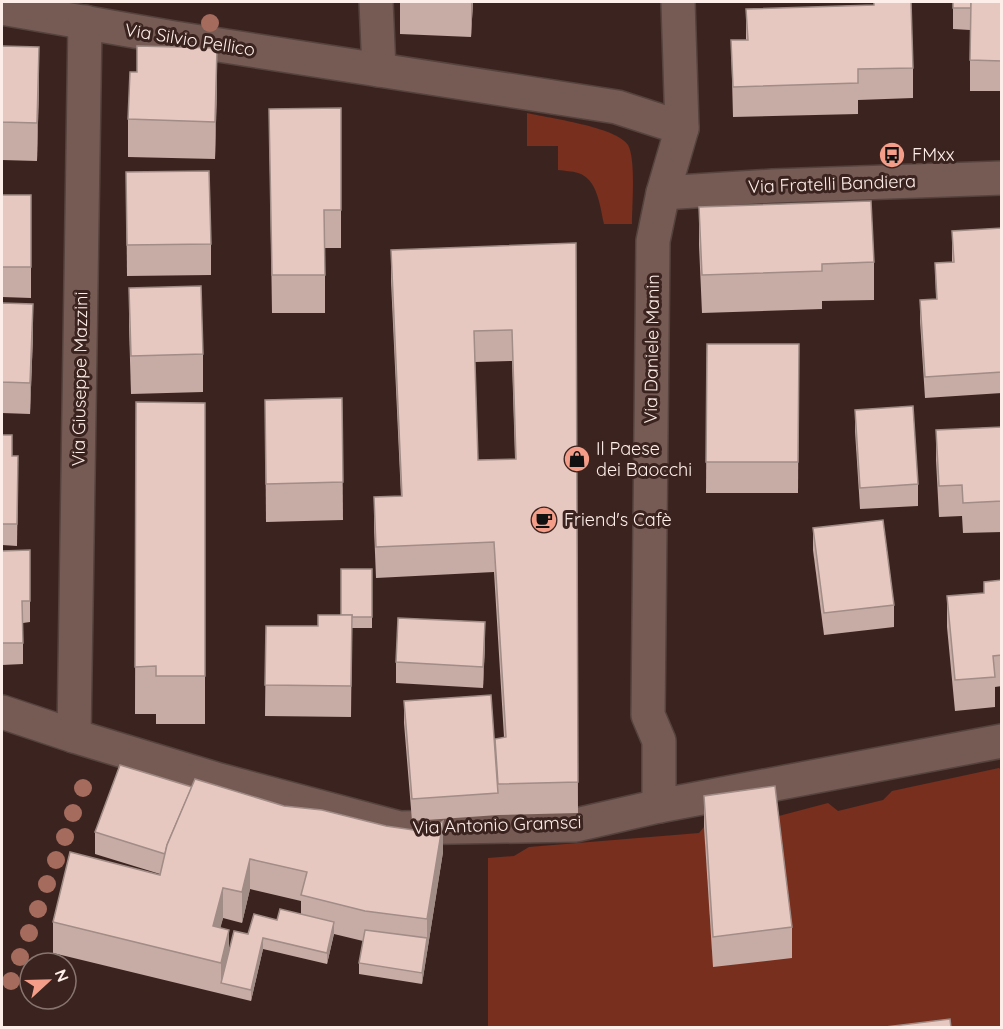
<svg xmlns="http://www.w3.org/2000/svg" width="1003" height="1029" viewBox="0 0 1003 1029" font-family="Quicksand,sans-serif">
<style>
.green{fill:#782f1e}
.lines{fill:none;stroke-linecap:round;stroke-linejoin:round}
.street-casing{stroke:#56433e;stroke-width:36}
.street{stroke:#765b55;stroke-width:33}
.tree{fill:#a56b5d}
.wall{fill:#c6aca5;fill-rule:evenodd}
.shaded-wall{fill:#a18c86}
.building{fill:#e6c8c0;stroke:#a18c86;stroke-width:1.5;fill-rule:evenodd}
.labels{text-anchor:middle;stroke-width:6;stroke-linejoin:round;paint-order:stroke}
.street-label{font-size:18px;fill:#feeeea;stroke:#3b241f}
.poi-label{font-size:18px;fill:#feeeea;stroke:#3b241f;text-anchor:start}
</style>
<rect width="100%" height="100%" fill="#3b241f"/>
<g class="green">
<path d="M527,113C548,118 617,127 628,145C636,159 632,206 632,224H604C600,207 598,179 578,173C572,171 565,171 558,170V146H527Z"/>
<polygon points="999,768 1001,770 1001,1027 488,1028 488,858 514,856 529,847 699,833 704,827 775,817 828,803 838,811 883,800 892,791"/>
</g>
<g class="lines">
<g class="street-casing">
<g id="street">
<polyline points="376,2 379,70"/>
<polyline points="2,8 174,38 617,107 682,128"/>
<polyline points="663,193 773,186 1002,178"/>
<polyline points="2,712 74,736 219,780 399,828 576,825 659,806 1002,741"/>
<polyline points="74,736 85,22"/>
<polyline points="659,806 659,741 648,715 653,241 663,193 682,128 678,2"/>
</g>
</g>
<use href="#street" class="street"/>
</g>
<g class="tree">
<circle cx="210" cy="23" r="9"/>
<circle cx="83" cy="788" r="9"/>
<circle cx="73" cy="813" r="9"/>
<circle cx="65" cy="837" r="9"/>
<circle cx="56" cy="860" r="9"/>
<circle cx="47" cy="884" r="9"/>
<circle cx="38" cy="909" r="9"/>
<circle cx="29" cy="933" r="9"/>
<circle cx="20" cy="957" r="9"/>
<circle cx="11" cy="981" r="9"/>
</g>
<g class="wall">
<polygon points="400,2 473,2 471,37 400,34"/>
<polygon points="953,2 1002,2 1002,91 970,91 970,30 953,29"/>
<polygon points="746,9 913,68 913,98 858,100 858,114 733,117 731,40 746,40"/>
<polygon points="2,46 39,85 37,161 2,160"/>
<polygon points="137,72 217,86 215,159 128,157 128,119"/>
<polygon points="341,108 341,248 325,248 325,313 272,313 269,109"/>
<polygon points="126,172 211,244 211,275 127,276"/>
<polygon points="2,195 31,195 31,298 2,297"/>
<polygon points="699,207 874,262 874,300 822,301 822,309 702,313 699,245"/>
<polygon points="1002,228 1002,393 925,398 920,321 920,300 936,299 935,263 952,262 952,231"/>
<path d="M576,243L578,813L498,815L412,821L404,723V701L495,749L504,737L494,572L376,578L374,528V497H401L391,281V250ZM512,361L515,459L478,460L475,362Z"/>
<polygon points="129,288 203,354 203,392 131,394 129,326"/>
<polygon points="2,303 33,335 30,414 2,413"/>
<polygon points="707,344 799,344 798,493 706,493"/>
<polygon points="342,398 343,520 266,522 265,400"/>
<polygon points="136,402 205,403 205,724 156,724 156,714 135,714"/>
<polygon points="855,410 918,484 918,506 860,509 855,431"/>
<polygon points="1002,427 1002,532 963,533 962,516 939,517 936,460 936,430"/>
<polygon points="2,435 12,456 18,478 17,546 2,545"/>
<polygon points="813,528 894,605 894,627 824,635 813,550"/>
<polygon points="2,551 30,601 30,622 23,623 23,664 2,665"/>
<polygon points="372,569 372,628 352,628 351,717 265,716 266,626 318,626 341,615"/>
<polygon points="1002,580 1002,686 995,687 995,707 955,711 947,627 947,596 984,593 984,582"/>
<polygon points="485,644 483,688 396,683 396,662"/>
<path d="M192,787L284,806L443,852L422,984L359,974V963L363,941L334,934L327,964L263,949L251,1001L53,953V922L160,875V874L95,854V832ZM250,889L301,901V914L277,920L248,934L229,948L220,928L223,918L242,923Z"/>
<polygon points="704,796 792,927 792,958 713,967 704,827"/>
</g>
<g class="shaded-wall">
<polygon points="471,2 473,2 471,37"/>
<polygon points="39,47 39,85 37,161 37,123"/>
<polygon points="217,48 217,86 215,159 215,122"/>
<polygon points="33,304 33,335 30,414 30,383"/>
<polygon points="485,622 485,644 483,688 483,667"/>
<polygon points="443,821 443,852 422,984 422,973 427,938 427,919"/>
<polygon points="250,859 250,889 242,923 242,892"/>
<polygon points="223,888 223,918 213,957 213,926"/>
<polygon points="334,922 334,933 327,964 327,953"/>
<polygon points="229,930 229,960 221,983 221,994 221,963"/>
<polygon points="263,938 263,949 251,1001 251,990"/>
</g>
<g class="building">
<polygon points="874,2 911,2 913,68 858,69 858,83 733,87 731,40 748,40 746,9 874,5"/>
<rect x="953" y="2" width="18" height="6"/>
<polygon points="971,2 1002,2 1002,61 970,60"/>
<polygon points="2,46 39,47 37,123 2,122"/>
<polygon points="137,46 217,48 215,122 128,119 130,72 137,72"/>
<polygon points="341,108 341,210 324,210 325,275 272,275 269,109"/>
<polygon points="209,171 211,244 127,245 126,172"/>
<rect x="2" y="195" width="29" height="72"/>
<polygon points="871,201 874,262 822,264 822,271 702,275 699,207"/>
<polygon points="1002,228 1002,372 925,377 920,300 937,299 935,263 954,262 952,231"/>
<path d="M576,243L578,782L498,784L495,739L506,737L494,542L376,547L374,497L402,496L391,250ZM512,330L516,459L478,460L474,331Z"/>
<polygon points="201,286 203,354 131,356 129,288"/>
<polygon points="2,303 33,304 30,383 2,382"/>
<polygon points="707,344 799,344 798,462 706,462"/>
<polygon points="342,398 343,482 266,484 265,400"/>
<polygon points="136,402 205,403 205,676 156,676 156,666 135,667"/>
<polygon points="913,406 918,484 860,488 855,410"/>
<polygon points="1002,427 1002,501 963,503 962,485 939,486 936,430"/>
<polygon points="2,435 12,435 12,456 18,456 17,524 2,524"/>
<polygon points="883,520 894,605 824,613 813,528"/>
<polygon points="30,550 30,601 22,601 23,643 2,643 2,551"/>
<polygon points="341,569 372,569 372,617 352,617 352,615 341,615"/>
<polygon points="1002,580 1002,655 993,656 995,677 955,680 947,596 984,593 984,582"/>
<polygon points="318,615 352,615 351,686 265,685 266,626 318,626"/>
<polygon points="398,618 485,622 483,667 396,662"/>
<polygon points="491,695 498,793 412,799 404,701"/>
<polygon points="120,765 192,787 167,845 165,854 95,832"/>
<polygon points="195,779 284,806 322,810 386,826 427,832 443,821 427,919 365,911 301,895 307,872 250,859 242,892 223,888 213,926 229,930 221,963 53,922 70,852 160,875 167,845"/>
<polygon points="775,786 792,927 713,937 704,796"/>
<polygon points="280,909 334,922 327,953 263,938 251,990 221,983 234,931 248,934 254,914 277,920"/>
<polygon points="365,930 427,938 422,973 359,963"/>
<polygon points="950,1019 951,1028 877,1028"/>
</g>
<defs>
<g id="bus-disc" transform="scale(1.35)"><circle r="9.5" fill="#f49e89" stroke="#3b241f"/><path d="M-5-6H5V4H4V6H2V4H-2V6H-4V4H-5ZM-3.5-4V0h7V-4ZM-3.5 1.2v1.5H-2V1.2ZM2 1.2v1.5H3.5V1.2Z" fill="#111"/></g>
<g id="shop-disc" transform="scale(1.35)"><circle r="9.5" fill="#f49e89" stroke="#3b241f"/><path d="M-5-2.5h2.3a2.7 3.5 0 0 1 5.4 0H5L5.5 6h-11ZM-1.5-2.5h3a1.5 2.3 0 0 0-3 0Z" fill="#111"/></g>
<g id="cafe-disc" transform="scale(1.35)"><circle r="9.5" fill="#f49e89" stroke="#3b241f"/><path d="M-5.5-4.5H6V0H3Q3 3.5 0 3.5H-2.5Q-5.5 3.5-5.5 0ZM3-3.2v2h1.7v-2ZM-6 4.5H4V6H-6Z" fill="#111"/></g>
</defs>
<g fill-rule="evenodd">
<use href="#bus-disc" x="892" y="155"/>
<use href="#shop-disc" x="577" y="459"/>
<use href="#cafe-disc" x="544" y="520"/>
</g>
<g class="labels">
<g class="street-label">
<text transform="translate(190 40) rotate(9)" y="6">Via Silvio Pellico</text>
<text transform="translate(832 184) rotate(-2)" y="6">Via Fratelli Bandiera</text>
<text transform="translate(652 349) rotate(-89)" y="6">Via Daniele Manin</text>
<text transform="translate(80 379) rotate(-89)" y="6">Via Giuseppe Mazzini</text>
<text transform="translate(497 825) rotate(-2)" y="6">Via Antonio Gramsci</text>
</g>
<g class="poi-label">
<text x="912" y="161">FMxx</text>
<text x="596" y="455">Il Paese<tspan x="596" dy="21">dei Baocchi</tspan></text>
<text x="564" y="526">Friend's Cafè</text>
</g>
</g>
<rect width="1003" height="1029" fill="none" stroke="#feeeea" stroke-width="6"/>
<g transform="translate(48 981) rotate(68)"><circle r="28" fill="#3b241f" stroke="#897570" stroke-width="1.5"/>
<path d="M0-4.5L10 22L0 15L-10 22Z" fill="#f49e89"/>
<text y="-9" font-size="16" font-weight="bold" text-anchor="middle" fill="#feeeea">N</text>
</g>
</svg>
